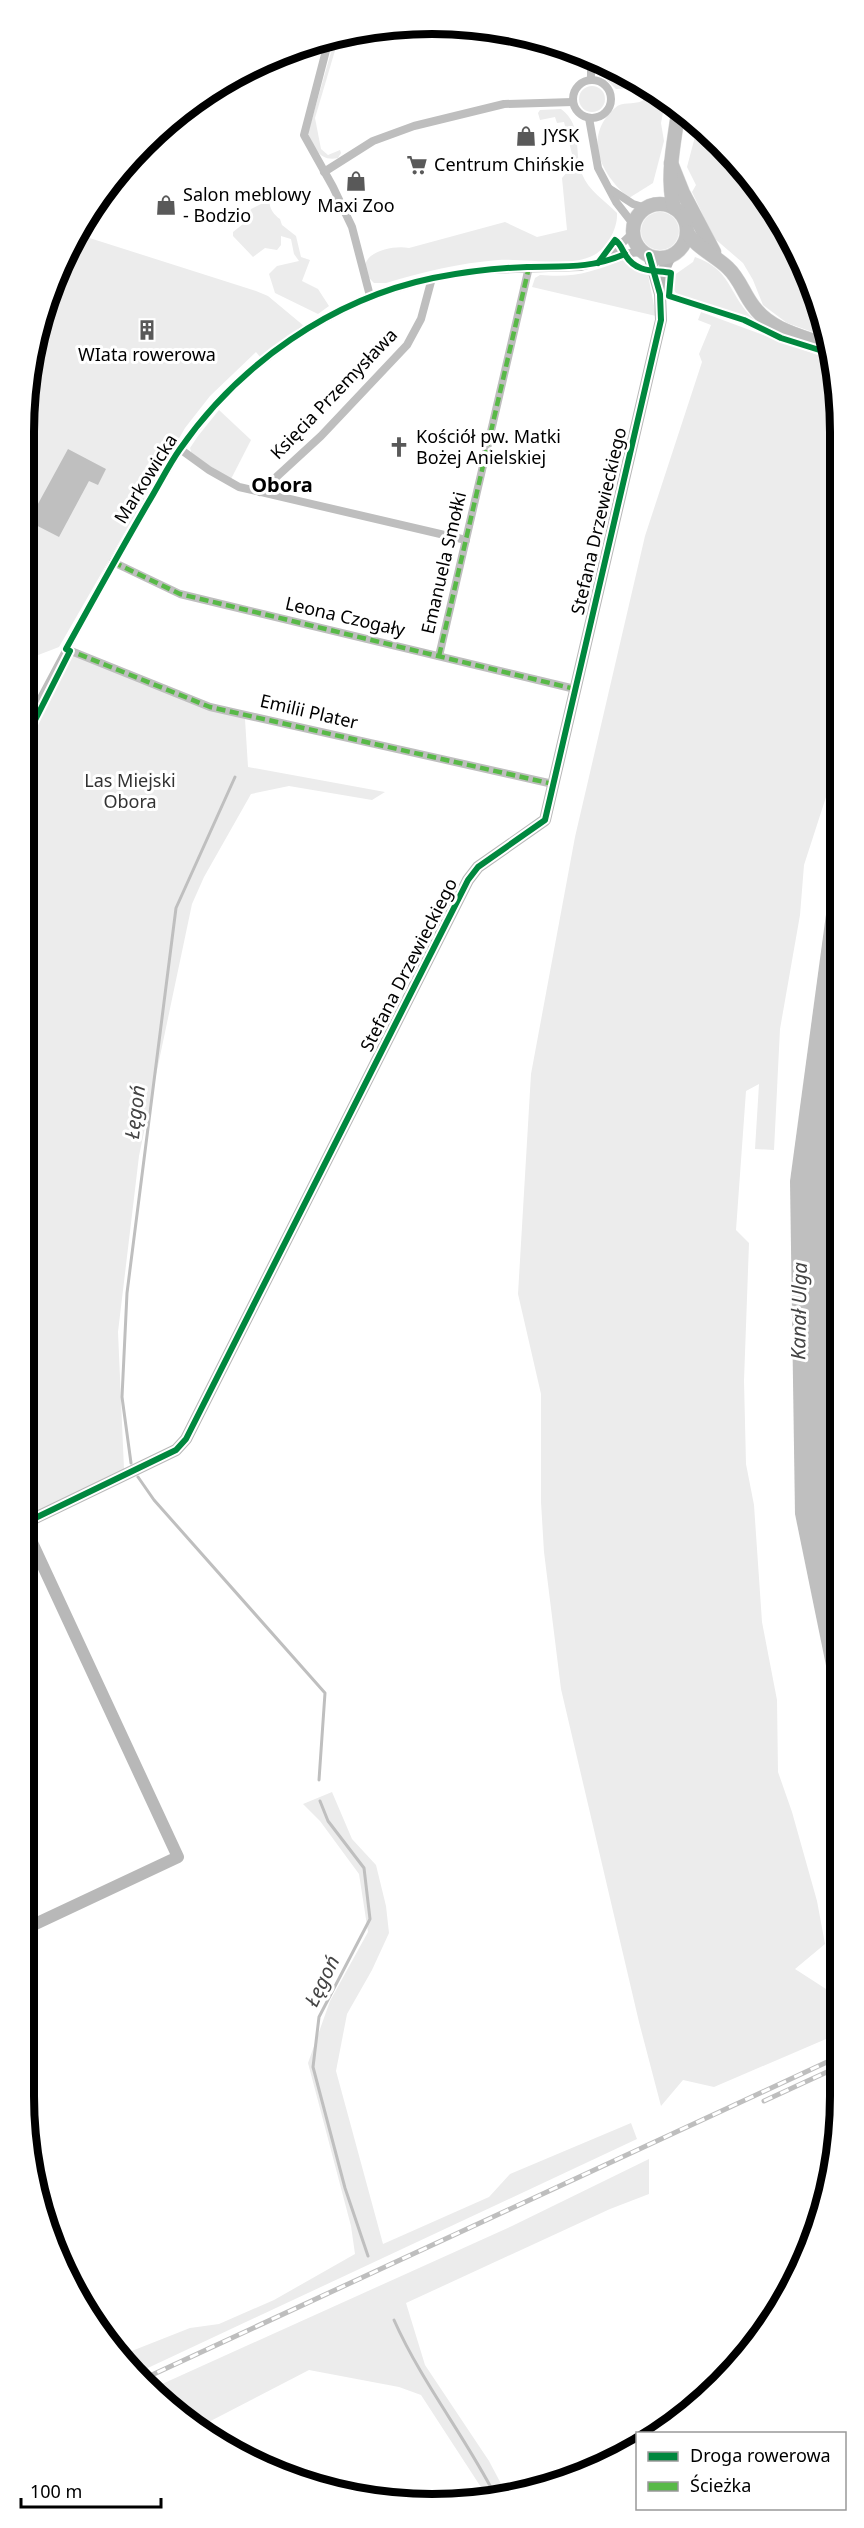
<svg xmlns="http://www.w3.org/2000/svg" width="864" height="2528" viewBox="0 0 864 2528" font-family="'Noto Sans',sans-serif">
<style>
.green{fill:#ececec}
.water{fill:#bfbfbf}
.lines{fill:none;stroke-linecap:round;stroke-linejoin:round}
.stream{stroke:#bfbfbf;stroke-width:3}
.primary-casing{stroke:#dbdbdb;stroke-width:15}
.street{stroke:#bebebe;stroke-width:8}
.secondary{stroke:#b8b8b8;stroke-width:12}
.primary{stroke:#bebebe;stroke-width:14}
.rail-casing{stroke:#bebebe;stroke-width:5}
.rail{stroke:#fff;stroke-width:3;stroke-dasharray:9;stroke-linecap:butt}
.quiet{stroke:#58b947;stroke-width:4.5;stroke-dasharray:9 4.5;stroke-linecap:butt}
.cycleway-casing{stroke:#fff;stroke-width:10}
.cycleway{stroke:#00873e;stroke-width:6}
.labels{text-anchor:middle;stroke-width:6;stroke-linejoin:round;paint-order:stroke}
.poi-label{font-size:18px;fill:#000;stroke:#fff;text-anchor:start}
.street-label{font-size:18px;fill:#000;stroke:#fff}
.park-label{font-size:18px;fill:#333;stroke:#fff}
.neighbourhood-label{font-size:20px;font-weight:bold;fill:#000;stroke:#fff}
.water-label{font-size:20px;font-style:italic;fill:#444;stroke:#fff}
.rim{fill:none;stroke:#000;stroke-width:8}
</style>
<rect width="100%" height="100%" fill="#fff"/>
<g class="green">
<path d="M339,37L315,118L321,149L328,155L340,150L341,153L338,158C320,162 314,148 308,133L335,38Z"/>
<polygon points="596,62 636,79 641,83 634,88 616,89 596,69"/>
<circle cx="592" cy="99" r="13"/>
<path d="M652,92L665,102L661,123L664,141L653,183L629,198C601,174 582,137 615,108C622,101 633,105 642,101C645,99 649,95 652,92Z"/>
<path d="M561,109C584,126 573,152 582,174C588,190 605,201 617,213C618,228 607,248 594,255C571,268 525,258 498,260C460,263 422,272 386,283H374C347,257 388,244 409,248L505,222L537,237L567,230L562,178L568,171L567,168L575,166L564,122L557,123L555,117L540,120L538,113L540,110Z"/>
<polygon points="697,129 739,163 760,195 763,207 775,217 798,252 824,336 787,323 763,305 753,280 743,263 714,238 692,192 696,185 687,167"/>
<path d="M264,196L270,198C268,207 273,214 280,219L282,225L296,236L301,257L310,260L302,281L318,289L329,306L318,314L275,293L269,274L277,266L299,261L294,254L291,239L281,236V245L277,250L265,248L253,257L233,236V232L248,220L251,209L263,203Z"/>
<circle cx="660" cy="231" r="19"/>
<path d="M77,234L256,291L268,296L304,326L260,357L256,352L210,396L185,428L59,647L33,657L25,675C25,625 25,575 24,525C24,426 24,320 77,234Z"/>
<path d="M695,257C725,268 726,282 743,307C747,313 754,319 759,324L678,295L671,287L673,276L693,262Z"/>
<path d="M623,260L648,275L656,316L532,287L535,278L540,275C575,278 592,272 623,260Z"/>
<polygon points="701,312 831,360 836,378 837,763 804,865 800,915 780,1029 774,1150 755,1149 759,1084 746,1091 736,1230 749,1243 744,1381 746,1464 754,1505 762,1622 777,1700 778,1772 792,1812 817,1901 825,1944 795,1969 840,1998 840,2033 714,2087 683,2080 661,2106 639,2022 561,1689 544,1552 541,1502 541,1394 518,1294 531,1074 575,837 645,536 702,362 699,354 711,325 698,320"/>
<polygon points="219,410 251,440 231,479 192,455 190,448 198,436"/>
<polygon points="66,653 245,719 248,767 385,792 372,800 289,786 251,794 204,877 192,904 139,1156 118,1332 124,1469 29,1515 25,737"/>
<polygon points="332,1792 352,1839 376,1865 386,1906 389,1933 372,1970 347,2014 336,2071 383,2244 489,2197 510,2174 631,2123 637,2139 135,2374 119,2356 190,2328 219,2324 274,2300 355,2254 351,2226 308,2063 330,2001 368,1932 359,1874 320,1821 303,1804"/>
<polygon points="649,2159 649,2194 610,2209 406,2303 425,2365 489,2461 507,2495 488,2498 421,2395 399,2387 309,2370 197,2428 184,2420 151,2389 512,2226"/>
</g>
<g class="water">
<polygon points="68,449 106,469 98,485 89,481 59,537 24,519 24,509 33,513"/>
<polygon points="837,833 839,1729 795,1514 790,1181"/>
</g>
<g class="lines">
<g class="stream">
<polyline points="131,1463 122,1397 127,1293 176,908 235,777"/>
<polyline points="138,1477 154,1500 325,1693 319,1780"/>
<polyline points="320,1801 328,1821 364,1868 370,1919 319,2017 313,2067 345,2188 368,2256"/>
<path d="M394,2320C422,2383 465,2436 496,2497"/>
</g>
<g class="primary-casing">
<g id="primary">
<polyline points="671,163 683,193 714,252"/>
<circle cx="660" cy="231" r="27"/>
<path d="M674,208C666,177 674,144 678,113"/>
<path d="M687,232C695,247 716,256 728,268C740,279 744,295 754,307C771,330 801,336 826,345"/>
</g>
</g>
<g class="street">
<polyline points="329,39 304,135 333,187 352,227 370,296"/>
<polyline points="591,60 591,80"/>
<circle cx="592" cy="99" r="19"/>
<polyline points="589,118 598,168 616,202 634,225"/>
<polyline points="324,172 373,141 414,126 504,104 573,102"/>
<polyline points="610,189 633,204 646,208"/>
<polyline points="605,259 633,233"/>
<polyline points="180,449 209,470 239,487 466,540"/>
<polyline points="260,492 321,436 407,345 421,319 432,278"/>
<polyline points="113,562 180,594 575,689"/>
<polyline points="66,649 210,707 553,784"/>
<polyline points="439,656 529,267"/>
<polyline points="25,728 113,562 180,449 213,407 250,371 302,331 370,296 432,278 483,270 581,267 630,253 643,252"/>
</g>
<g class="secondary">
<polyline points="660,293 665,267 670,256"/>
<polyline points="29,1521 176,1450 186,1439 468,880 478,867 545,820 661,320 660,294 649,255"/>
<polyline points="29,1536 178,1857 31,1926"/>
</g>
<use href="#primary" class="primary"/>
<g class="rail-casing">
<g id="rail">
<polyline points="764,2101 840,2066"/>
<polyline points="141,2380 840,2056"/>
</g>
</g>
<use href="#rail" class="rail"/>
<g class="quiet">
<polyline points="113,562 180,594 575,689"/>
<polyline points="66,649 210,707 553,784"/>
<polyline points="439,656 529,267"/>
</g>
<g class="cycleway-casing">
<g id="cycleway">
<path d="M598,263L615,240C621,244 622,250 626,256C637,273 654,270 671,273L669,296L744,320L781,338L829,353"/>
<path d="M25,740L70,651L66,649C93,600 120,551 148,503C159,485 168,466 180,449C239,364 332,299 433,278C464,272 496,268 527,267C564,266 590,269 625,254"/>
<polyline points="29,1521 176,1450 186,1439 468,880 478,867 545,820 661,320 660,294 649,255"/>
</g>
</g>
<use href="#cycleway" class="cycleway"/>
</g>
<defs>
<g id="shop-bare" transform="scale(1.62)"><path d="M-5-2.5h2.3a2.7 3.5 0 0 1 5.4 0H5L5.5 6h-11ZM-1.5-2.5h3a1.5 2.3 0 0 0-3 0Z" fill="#595959" stroke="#fff" stroke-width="2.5" paint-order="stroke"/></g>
<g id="supermarket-bare" transform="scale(1.62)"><path d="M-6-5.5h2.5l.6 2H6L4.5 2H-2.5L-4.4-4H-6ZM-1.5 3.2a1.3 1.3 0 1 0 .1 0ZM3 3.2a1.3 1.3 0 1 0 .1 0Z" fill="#595959" stroke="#fff" stroke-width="2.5" paint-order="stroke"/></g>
<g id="building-bare" transform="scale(1.62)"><path d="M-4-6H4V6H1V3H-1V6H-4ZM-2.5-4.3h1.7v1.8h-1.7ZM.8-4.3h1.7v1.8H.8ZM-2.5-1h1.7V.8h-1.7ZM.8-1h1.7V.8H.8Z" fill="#595959" stroke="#fff" stroke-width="2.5" paint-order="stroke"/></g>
<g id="church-bare" transform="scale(1.62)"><path d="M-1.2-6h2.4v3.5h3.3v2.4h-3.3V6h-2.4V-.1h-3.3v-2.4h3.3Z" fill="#595959" stroke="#fff" stroke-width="2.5" paint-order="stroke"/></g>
</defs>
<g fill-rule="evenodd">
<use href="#shop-bare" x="526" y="136"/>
<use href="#supermarket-bare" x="417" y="165"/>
<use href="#shop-bare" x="356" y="181"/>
<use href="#shop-bare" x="166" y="205"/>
<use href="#building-bare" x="147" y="330"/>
<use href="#church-bare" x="399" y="447"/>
</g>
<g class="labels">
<g class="poi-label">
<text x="543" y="142">JYSK</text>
<text x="434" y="171">Centrum Chińskie</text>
<text x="183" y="201">Salon meblowy<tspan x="183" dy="21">- Bodzio</tspan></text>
<text x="356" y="212" text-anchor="middle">Maxi Zoo</text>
<text x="147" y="361" text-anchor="middle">WIata rowerowa</text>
<text x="416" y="443">Kościół pw. Matki<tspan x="416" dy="21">Bożej Anielskiej</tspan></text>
</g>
<g class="street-label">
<text transform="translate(334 394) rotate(-46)" y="6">Księcia Przemysława</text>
<text transform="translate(146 479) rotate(-58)" y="6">Markowicka</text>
<text transform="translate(599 521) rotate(-77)" y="6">Stefana Drzewieckiego</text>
<text transform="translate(444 563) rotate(-77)" y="6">Emanuela Smołki</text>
<text transform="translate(345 617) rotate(13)" y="6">Leona Czogały</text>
<text transform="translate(309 712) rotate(13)" y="6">Emilii Plater</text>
<text transform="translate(409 965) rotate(-63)" y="6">Stefana Drzewieckiego</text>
</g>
<g class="park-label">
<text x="130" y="787">Las Miejski<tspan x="130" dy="21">Obora</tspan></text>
</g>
<g class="neighbourhood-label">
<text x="282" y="492">Obora</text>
</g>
<g class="water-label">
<text transform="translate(135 1112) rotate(-83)" y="7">Łęgoń</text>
<text transform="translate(799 1311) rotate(-89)" y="7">Kanał Ulga</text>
<text transform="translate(322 1981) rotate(-64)" y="7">Łęgoń</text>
</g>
</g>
<path d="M0 0H864V2528H0ZM432 34H432A398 398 0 0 1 830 432V2096A398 398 0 0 1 432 2494H432A398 398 0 0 1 34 2096V432A398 398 0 0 1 432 34Z" fill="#fff" fill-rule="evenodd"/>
<path class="rim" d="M432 34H432A398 398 0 0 1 830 432V2096A398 398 0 0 1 432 2494H432A398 398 0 0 1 34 2096V432A398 398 0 0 1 432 34Z"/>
<rect x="636" y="2432" width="210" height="78" fill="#ffffff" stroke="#999999" stroke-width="1.5"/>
<rect x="648" y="2452" width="30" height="9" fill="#00873e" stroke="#999999" stroke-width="1.5"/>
<text x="690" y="2462" font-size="18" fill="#000000">Droga rowerowa</text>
<rect x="648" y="2482" width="30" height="9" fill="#58b947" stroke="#999999" stroke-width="1.5"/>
<text x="690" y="2492" font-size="18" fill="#000000">Ścieżka</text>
<path d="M21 2498v9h140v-9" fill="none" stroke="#000000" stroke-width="3"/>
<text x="30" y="2498" font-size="18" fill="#000000" stroke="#ffffff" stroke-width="4.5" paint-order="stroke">100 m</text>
</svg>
